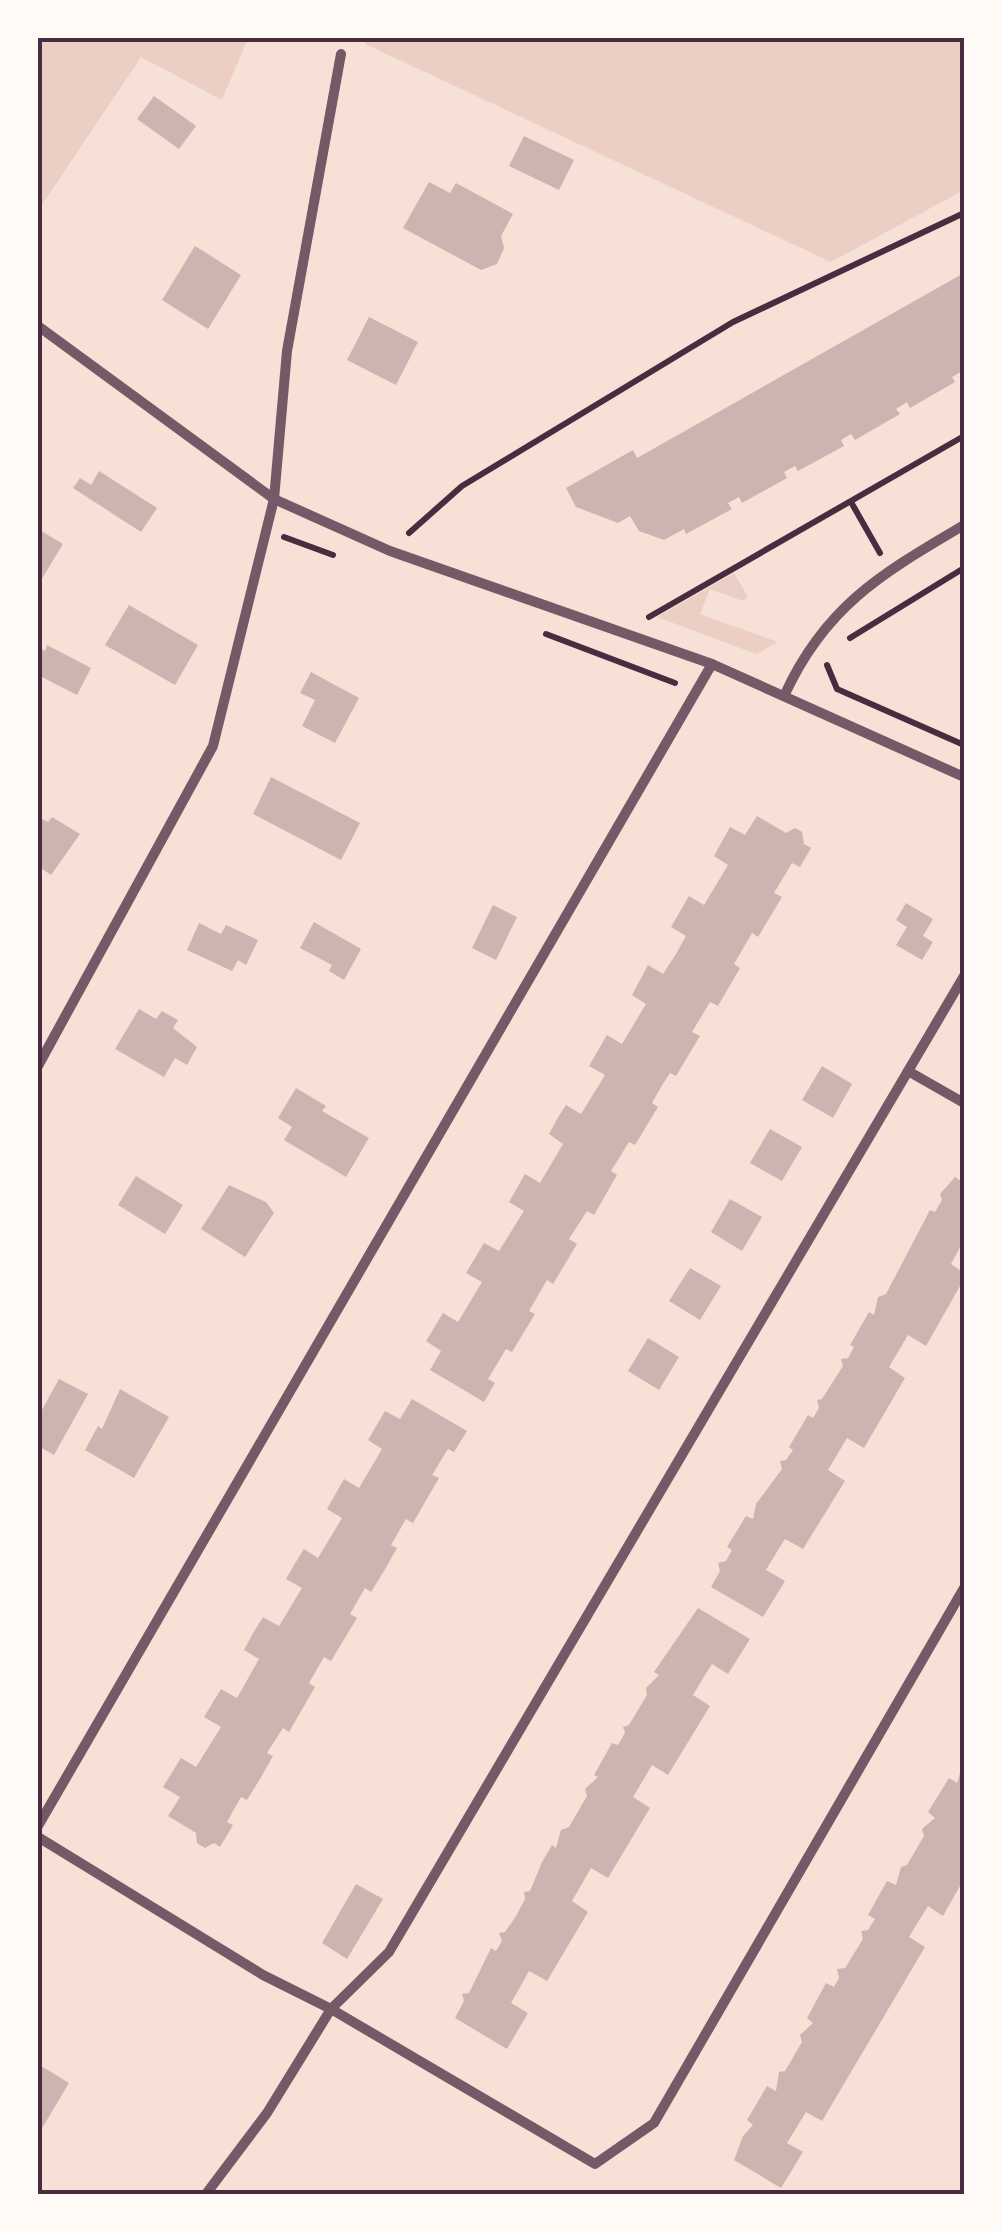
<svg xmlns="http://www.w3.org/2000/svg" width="1002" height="2232" viewBox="0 0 1002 2232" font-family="'Golos Text',sans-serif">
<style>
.green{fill:#ebcfc5}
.building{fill:#ccb4b1}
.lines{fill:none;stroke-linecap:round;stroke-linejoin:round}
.path{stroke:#4a2c40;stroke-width:6}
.minor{stroke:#755966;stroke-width:10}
.neatline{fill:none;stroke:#4a2c40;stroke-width:4}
</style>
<rect width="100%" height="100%" fill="#f7e1d7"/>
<g class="green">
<polygon points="38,38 248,38 222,100 141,57 38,211"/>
<polygon points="366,38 964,38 964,190 831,262 365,44"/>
<polygon points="734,573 748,597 743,601 710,589 700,614 778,642 756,654 657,617"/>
</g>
<g class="building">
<polygon points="154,96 196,126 179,149 137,119"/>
<polygon points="524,136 574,160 559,190 509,166"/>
<polygon points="429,182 450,193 456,183 513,214 501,236 504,248 497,264 481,270 403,228"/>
<polygon points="195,246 241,275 208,329 162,300"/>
<polygon points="964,273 964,370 952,377 955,382 910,408 907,402 896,409 900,414 855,440 851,434 841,440 844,446 798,471 795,466 784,472 787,478 742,503 739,497 728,503 732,509 686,534 684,529 664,540 639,531 630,516 618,523 576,507 566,488 633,450 637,458"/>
<polygon points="369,317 418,342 396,385 347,360"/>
<polygon points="99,471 157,508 141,532 73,488 80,478 91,485"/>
<polygon points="38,529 63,544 38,585"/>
<polygon points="129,605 198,645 175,685 105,645"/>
<polygon points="47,645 91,668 77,695 38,675 38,647 45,651"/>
<polygon points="311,672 359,698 335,743 302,726 315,700 300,693"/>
<polygon points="271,777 360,823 341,860 253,814"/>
<polygon points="757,816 786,833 795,828 802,832 804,844 811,848 800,867 792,863 774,893 782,897 758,937 752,933 734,964 740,968 718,1006 710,1002 692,1032 700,1036 676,1076 670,1073 661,1087 652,1103 658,1107 635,1145 629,1142 611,1171 617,1175 594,1215 587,1211 569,1239 577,1244 553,1284 547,1280 529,1311 535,1314 512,1352 506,1349 488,1379 495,1383 484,1402 430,1370 441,1351 426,1341 443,1313 458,1322 482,1282 466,1273 484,1243 499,1251 524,1211 509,1202 525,1174 540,1183 563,1144 549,1134 557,1119 566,1105 581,1114 605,1075 589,1066 607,1035 622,1044 646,1004 632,995 648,965 663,974 676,954 686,936 671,927 689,896 704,905 728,865 714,856 730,827 745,835"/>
<polygon points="38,817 48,822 52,817 80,834 51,875 38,866"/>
<polygon points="906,903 933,919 923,936 933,942 922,960 896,945 907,927 896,920"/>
<polygon points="493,905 517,917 496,960 472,948"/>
<polygon points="314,922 361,949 344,980 329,971 332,965 300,948"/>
<polygon points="199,923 221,934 226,925 258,940 246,965 238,960 232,971 187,950"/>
<polygon points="139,1009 156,1019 162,1011 178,1020 173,1028 197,1047 187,1065 175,1058 164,1077 115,1049"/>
<polygon points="822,1066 852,1084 833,1118 802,1100"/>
<polygon points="296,1088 326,1106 322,1111 369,1138 346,1177 284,1140 292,1127 278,1118"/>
<polygon points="770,1129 802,1147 782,1181 750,1163"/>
<polygon points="136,1176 183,1205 165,1234 118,1205"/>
<polygon points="955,1177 964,1183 964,1240 951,1264 964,1273 964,1279 926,1346 908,1335 889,1367 905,1378 864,1448 847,1438 828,1470 845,1481 803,1549 785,1539 775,1555 766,1570 785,1581 763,1617 711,1587 720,1571 718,1563 726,1561 732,1550 727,1547 746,1516 753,1519 756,1504 782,1469 780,1461 786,1460 793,1450 789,1447 808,1415 813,1418 819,1408 817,1400 822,1399 843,1366 841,1359 848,1358 854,1347 850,1345 869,1312 874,1315 878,1297 886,1294 930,1210 935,1212 942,1200 940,1194"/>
<polygon points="229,1185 266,1202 274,1213 245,1257 201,1229"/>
<polygon points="730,1199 762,1217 742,1251 711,1232"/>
<polygon points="690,1268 721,1286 700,1320 669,1301"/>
<polygon points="648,1338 679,1357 659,1390 628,1371"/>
<polygon points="59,1379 88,1394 54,1455 38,1446 38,1417"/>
<polygon points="120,1389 169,1417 134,1478 85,1450 98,1426 102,1429"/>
<polygon points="412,1399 467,1431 454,1452 448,1449 432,1475 439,1478 413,1523 406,1519 391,1545 397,1548 384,1571 371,1592 365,1588 350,1614 357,1618 331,1661 324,1657 309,1683 315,1687 289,1732 283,1728 267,1753 273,1756 260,1779 247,1800 241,1797 227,1822 233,1825 220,1847 214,1843 205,1848 197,1843 196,1833 168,1816 180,1797 163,1787 181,1758 196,1767 221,1727 204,1717 221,1689 237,1698 259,1659 244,1650 253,1633 263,1617 279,1626 302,1588 286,1579 294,1565 304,1549 318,1558 342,1518 327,1509 344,1479 359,1488 382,1449 368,1440 385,1411 400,1419"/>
<polygon points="698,1608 750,1639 728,1674 712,1664 702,1680 693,1695 710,1706 668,1775 652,1765 642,1782 633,1797 650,1808 608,1878 591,1868 572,1901 588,1912 547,1981 529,1971 511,2003 528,2013 507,2049 455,2018 464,2001 462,1994 469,1993 491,1948 496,1951 502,1941 499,1933 505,1932 516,1916 525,1899 524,1892 530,1891 542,1862 552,1845 556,1848 561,1830 569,1827 587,1796 585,1789 598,1777 594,1775 612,1743 618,1745 625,1733 623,1727 629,1725 647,1695 646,1688 659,1675 654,1672"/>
<polygon points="964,1760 964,1879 943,1916 928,1906 918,1922 909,1937 925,1947 822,2121 806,2112 787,2143 803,2152 781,2188 734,2160 743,2136 753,2125 747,2120 767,2086 776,2091 779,2072 785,2071 802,2042 800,2035 813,2023 807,2018 826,1983 834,1987 839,1978 837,1969 845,1968 863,1939 861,1931 868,1930 875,1919 868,1915 887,1881 896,1885 901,1867 907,1865 924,1836 922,1829 935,1818 928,1812 949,1778 957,1783"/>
<polygon points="356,1884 383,1899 347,1959 322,1943"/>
<polygon points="38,2064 69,2083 38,2135"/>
</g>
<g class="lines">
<g class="path">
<polyline points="851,502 880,553"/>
<polyline points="409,533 462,486 733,322 964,213"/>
<polyline points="284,537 333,555"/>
<polyline points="649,617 964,436"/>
<polyline points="546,634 675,683"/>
<polyline points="850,638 964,568"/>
<polyline points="827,665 837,689 964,745"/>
</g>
<g class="minor">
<polyline points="38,326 274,499 390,551 712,664 964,777"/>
<path d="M785,694C826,605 883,573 964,525"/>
<polyline points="38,1066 213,746 274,499 287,351 341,54"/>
<polyline points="908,1071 964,1103"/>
<polyline points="38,1826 712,664"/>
<polyline points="38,1837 263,1975 331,2009 595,2164 654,2123 964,1588"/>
<polyline points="206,2194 267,2113 331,2009 389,1952 964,976"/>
</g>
</g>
<rect width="1002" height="2232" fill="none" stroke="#fffaf5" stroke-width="80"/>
<rect x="40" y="40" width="922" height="2152" class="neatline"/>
</svg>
